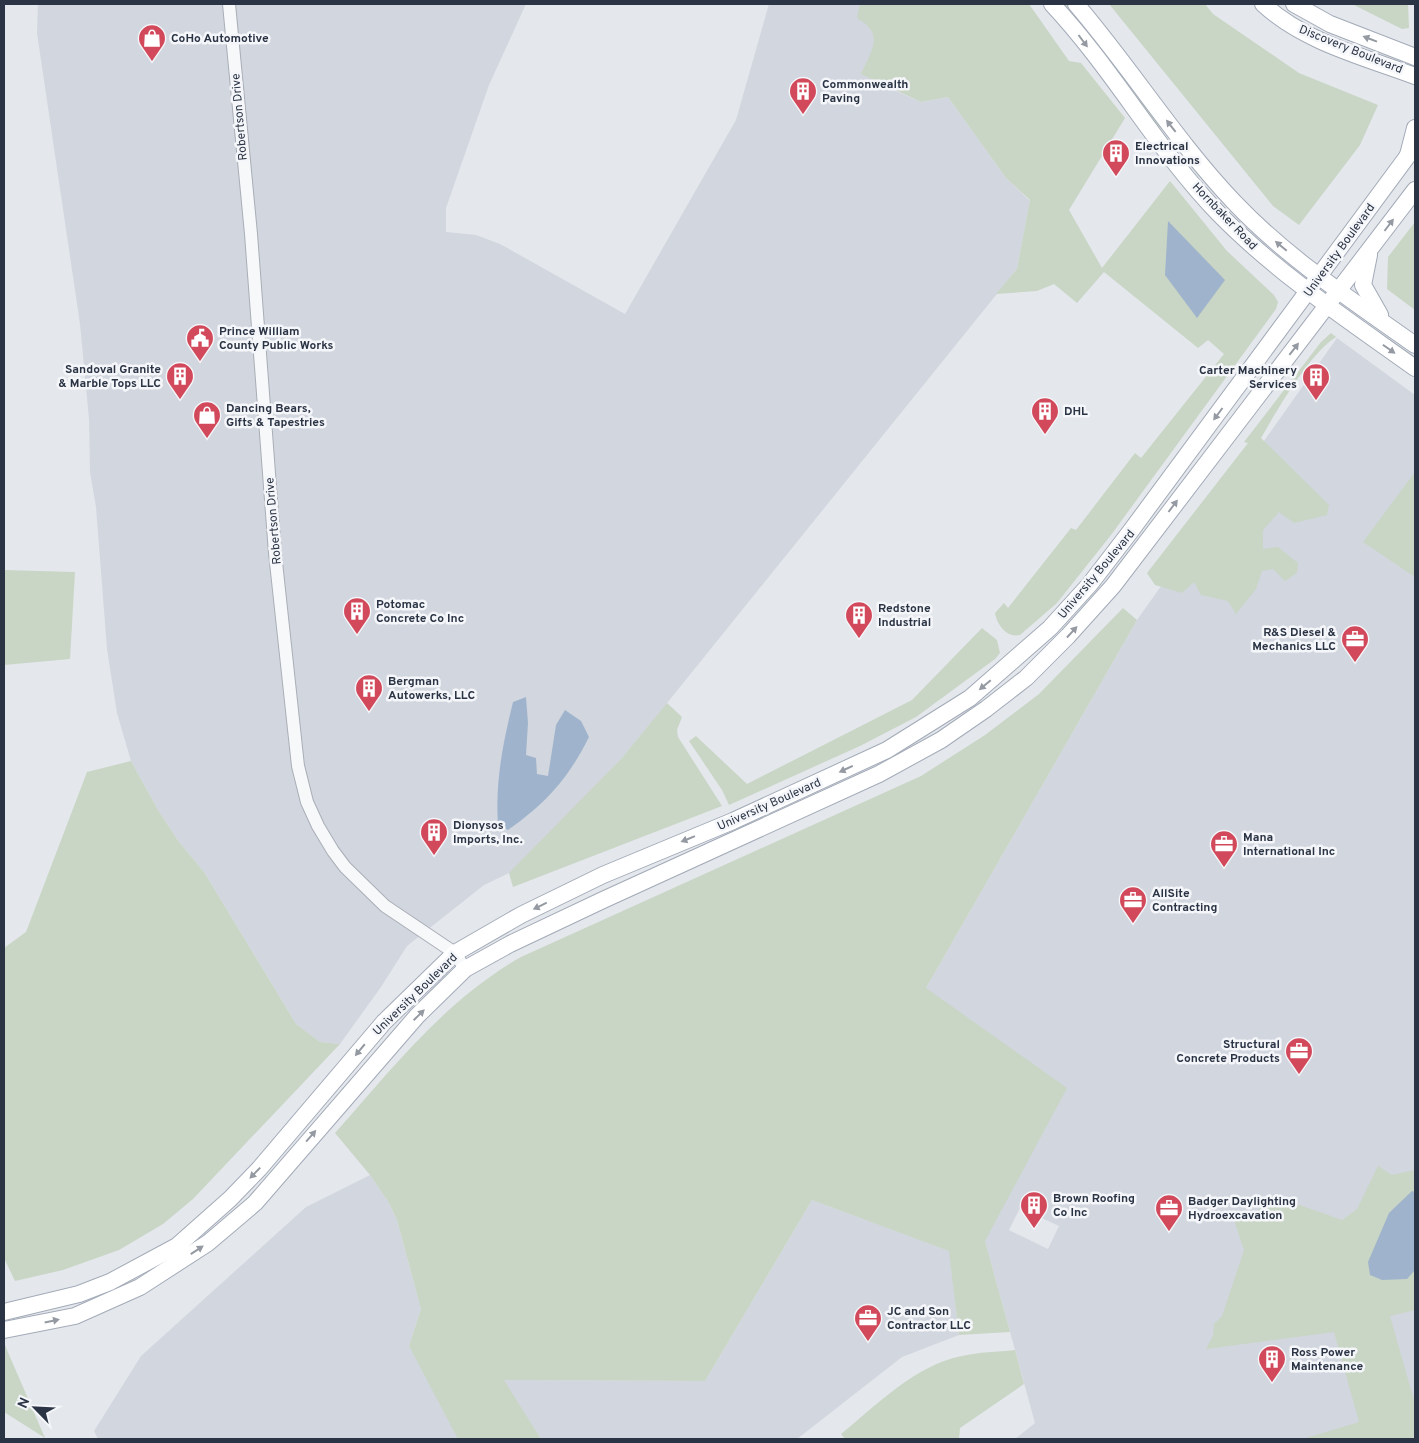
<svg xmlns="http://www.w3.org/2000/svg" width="1419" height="1443" viewBox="0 0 1419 1443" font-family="Overpass,sans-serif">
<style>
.built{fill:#d2d6de;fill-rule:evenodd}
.green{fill:#c9d6c5}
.water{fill:#9fb4cc}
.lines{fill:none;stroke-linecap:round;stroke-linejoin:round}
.minor-casing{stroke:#a9aeb7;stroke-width:14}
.major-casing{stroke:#a3abb8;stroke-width:18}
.minor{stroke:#f7f8fa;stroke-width:12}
.major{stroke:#fff;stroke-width:16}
.oneway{fill:#959aa2}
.labels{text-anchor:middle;stroke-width:5;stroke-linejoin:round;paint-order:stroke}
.poi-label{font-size:12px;font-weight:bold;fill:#2b3445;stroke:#f4f6f9;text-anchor:start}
.street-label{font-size:12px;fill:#2b3445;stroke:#f4f6f9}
</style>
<rect width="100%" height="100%" fill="#e4e7ec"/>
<g class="built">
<polygon points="38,4 526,4 489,85 446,208 446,232 476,235 500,244 625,314 736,120 769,4 899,4 880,84 921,102 948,97 1006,178 1030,201 1017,269 655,718 621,759 515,870 484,885 407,946 381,987 340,1044 320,1042 296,1024 204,872 179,842 158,810 131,761 117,713 107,649 96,507 90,472 89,419 80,324 37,33"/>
<path d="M1337,338L1415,395V1439H1015L1035,1423L985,1241L926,988L1137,620ZM1020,1208L1059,1226L1048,1249L1009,1230Z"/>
<polygon points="370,1175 389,1203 397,1220 421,1309 409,1346 464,1439 98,1439 94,1431 141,1356 306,1207"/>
<polygon points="812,1200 950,1251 959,1335 902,1357 797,1439 541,1439 503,1380 705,1381"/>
</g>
<g class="green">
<path d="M860,4H1029L1069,61L1081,63L1125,118L1069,210L1102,268L1170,181L1227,251L1274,295L1278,302L1276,309L1111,535L1057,603L1020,635C1007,638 997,625 995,613L1004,603L1008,608L1071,528L1076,530L1135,453L1141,458L1224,354L1208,340L1198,348L1104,272L1077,303L1054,284L1037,291L996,294L1017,269L1030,200L1006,178L948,97L921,102L861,74C872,50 885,34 857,18Z"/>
<polygon points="1059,4 1069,4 1164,127 1161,129 1143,111"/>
<polygon points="1109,4 1205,4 1213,14 1299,73 1378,105 1360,145 1299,225 1273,206"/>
<polygon points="1352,4 1408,4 1409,28 1402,29"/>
<polygon points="1415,222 1415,310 1387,289 1388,257"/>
<path d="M1331,333L1336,337C1309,354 1278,409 1261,438L1329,505L1327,515L1294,523L1279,512L1263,530V549L1278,547L1298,563L1297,573L1285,581L1273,569L1262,571L1256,589L1236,614L1228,601L1201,595L1194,582L1182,593L1155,585L1147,573L1248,443L1244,442L1321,342Z"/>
<polygon points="1415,472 1415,577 1363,542"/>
<polygon points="4,570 75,572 70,659 4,665"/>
<path d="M1123,608L1137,620L926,988L1067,1088L985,1241L1010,1332L959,1335L949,1251L812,1200L705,1381L504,1380L541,1439H458L409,1346L421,1309L397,1220L389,1203L370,1175L335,1133C393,1068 444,1001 521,957L921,776L985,735L1039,694Z"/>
<polygon points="982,628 997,640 1000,653 995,659 916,717 860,746 729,805 722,790 689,741 696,736 747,784 912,700"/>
<polygon points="667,703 682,717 677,730 678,737 722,806 513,887 509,873 621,759"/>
<polygon points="131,761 158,810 179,842 204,872 296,1024 320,1042 340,1044 193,1199 163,1224 119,1250 63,1270 15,1281 4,1258 4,948 26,932 87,772"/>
<polygon points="1378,1166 1392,1175 1415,1170 1415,1310 1390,1316 1415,1404 1415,1439 1303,1439 1359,1422 1334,1332 1206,1349 1213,1336 1214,1324 1222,1316 1244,1250 1235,1223 1238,1216 1254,1214 1270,1199 1291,1202 1342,1220 1357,1209"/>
<polygon points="4,1343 45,1438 4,1412"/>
<path d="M1015,1350L1024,1384L960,1428L959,1439H845L841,1434C877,1405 915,1365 962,1356C979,1352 997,1352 1015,1350Z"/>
</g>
<g class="water">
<polygon points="1168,221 1225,280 1197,318 1165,275"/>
<path d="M526,697L528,723L526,755L536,758L537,774L548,776L556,725L565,710L581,721L589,737C568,779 546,803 508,830L498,824C495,782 503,743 513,702Z"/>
<polygon points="1412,1191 1415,1192 1415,1270 1407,1279 1382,1280 1370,1275 1368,1262 1389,1213"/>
</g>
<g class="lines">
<g class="minor-casing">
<polyline id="minor" points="229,4 251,234 275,553 298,766 307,802 318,826 333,851 345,867 385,906 455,953 465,969"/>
</g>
<g class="major-casing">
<g id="major">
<path d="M1052,4C1113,69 1157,150 1219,214C1278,274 1348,320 1415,368"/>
<path d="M1076,4C1131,68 1176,141 1234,202C1287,258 1353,301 1415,345"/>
<path d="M1263,4C1304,42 1364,57 1415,76"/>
<polyline points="1294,4 1330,24 1415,57"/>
<polyline points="1408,155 1415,128"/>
<polyline points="1369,255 1363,285 1380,315"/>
<polyline points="4,1312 79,1294 110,1282 177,1246 230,1199 259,1169 384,1022 455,953 521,915 603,875 733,821 887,750 970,698 1050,628 1090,584 1130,532 1415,146"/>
<polyline points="4,1330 75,1316 140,1287 208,1243 255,1203 417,1016 465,969 510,944 603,900 879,774 941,740 986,709 1026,678 1068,636 1113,586 1415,190"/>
</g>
</g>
<use href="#minor" class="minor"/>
<use href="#major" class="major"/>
</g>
<defs><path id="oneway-solid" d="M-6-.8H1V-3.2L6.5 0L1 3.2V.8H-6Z" transform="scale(1.25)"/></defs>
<g class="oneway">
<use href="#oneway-solid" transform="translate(1370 39) rotate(-159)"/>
<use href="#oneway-solid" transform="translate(1083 41) rotate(53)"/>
<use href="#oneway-solid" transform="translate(1171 126) rotate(-128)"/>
<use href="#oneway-solid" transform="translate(1389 225) rotate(-53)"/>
<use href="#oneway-solid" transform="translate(1281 246) rotate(-140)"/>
<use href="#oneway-solid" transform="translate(1294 349) rotate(-52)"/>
<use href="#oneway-solid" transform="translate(1389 349) rotate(35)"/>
<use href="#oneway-solid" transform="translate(1218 414) rotate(127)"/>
<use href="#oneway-solid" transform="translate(1173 506) rotate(-53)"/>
<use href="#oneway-solid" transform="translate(1072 632) rotate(-47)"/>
<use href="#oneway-solid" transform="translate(985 685) rotate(140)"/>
<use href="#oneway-solid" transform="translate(846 769) rotate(155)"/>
<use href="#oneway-solid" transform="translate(688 839) rotate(158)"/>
<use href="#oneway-solid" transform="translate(540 906) rotate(154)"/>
<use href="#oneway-solid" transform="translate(419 1015) rotate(-44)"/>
<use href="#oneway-solid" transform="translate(360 1050) rotate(130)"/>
<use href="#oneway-solid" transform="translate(311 1136) rotate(-49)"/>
<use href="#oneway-solid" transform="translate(255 1173) rotate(134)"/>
<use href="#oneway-solid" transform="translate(197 1250) rotate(-33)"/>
<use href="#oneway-solid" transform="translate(52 1321) rotate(-12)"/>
</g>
<defs>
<g id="shop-pin" transform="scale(1.4375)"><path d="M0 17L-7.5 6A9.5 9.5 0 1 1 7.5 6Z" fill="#d1495b" stroke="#f4f6f9"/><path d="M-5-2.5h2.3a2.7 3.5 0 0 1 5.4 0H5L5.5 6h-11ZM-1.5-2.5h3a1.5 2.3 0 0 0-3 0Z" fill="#fff"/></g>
<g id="building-pin" transform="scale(1.4375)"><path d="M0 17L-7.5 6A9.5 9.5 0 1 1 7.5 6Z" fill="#d1495b" stroke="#f4f6f9"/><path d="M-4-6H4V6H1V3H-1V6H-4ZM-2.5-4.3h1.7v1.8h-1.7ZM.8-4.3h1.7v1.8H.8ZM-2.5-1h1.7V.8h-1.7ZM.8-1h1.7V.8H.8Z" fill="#fff"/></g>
<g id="civic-pin" transform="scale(1.4375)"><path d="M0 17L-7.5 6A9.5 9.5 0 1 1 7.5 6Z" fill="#d1495b" stroke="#f4f6f9"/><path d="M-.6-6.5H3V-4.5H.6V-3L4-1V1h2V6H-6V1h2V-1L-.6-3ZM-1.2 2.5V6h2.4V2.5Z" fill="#fff"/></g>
<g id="office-pin" transform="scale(1.4375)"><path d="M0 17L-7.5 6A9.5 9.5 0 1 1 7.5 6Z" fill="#d1495b" stroke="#f4f6f9"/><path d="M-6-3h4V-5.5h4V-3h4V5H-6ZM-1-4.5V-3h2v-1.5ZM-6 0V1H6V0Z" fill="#fff"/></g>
</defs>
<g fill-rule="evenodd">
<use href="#shop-pin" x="152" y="38"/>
<use href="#building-pin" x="803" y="91"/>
<use href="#building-pin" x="1116" y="153"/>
<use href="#civic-pin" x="200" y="338"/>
<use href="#building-pin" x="180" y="376"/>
<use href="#building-pin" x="1316" y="377"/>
<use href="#building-pin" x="1045" y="411"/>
<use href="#shop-pin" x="207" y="415"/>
<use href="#building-pin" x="357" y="611"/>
<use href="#building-pin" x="859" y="615"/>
<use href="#office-pin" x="1355" y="639"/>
<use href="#building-pin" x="369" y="688"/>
<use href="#building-pin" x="434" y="832"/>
<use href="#office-pin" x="1224" y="844"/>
<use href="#office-pin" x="1133" y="900"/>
<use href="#office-pin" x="1299" y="1051"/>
<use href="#building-pin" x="1034" y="1205"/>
<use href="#office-pin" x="1169" y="1208"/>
<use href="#office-pin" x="868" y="1318"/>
<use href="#building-pin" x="1272" y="1359"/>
</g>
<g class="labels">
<g class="poi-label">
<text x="171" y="42">CoHo Automotive</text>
<text x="822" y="88">Commonwealth<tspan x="822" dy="14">Paving</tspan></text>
<text x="1135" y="150">Electrical<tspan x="1135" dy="14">Innovations</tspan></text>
<text x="219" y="335">Prince William<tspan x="219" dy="14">County Public Works</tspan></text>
<text x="161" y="373" text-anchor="end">Sandoval Granite<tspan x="161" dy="14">&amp; Marble Tops LLC</tspan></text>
<text x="1297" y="374" text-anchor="end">Carter Machinery<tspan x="1297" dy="14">Services</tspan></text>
<text x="226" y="412">Dancing Bears,<tspan x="226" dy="14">Gifts &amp; Tapestries</tspan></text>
<text x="1064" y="415">DHL</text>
<text x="376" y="608">Potomac<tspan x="376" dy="14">Concrete Co Inc</tspan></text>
<text x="878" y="612">Redstone<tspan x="878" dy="14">Industrial</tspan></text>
<text x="1336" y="636" text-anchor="end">R&amp;S Diesel &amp;<tspan x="1336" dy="14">Mechanics LLC</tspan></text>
<text x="388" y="685">Bergman<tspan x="388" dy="14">Autowerks, LLC</tspan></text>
<text x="453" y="829">Dionysos<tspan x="453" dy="14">Imports, Inc.</tspan></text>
<text x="1243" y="841">Mana<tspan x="1243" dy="14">International Inc</tspan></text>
<text x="1152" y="897">AllSite<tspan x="1152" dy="14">Contracting</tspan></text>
<text x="1280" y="1048" text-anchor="end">Structural<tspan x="1280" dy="14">Concrete Products</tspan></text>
<text x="1053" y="1202">Brown Roofing<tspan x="1053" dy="14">Co Inc</tspan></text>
<text x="1188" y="1205">Badger Daylighting<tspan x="1188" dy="14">Hydroexcavation</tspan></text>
<text x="887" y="1315">JC and Son<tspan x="887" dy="14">Contractor LLC</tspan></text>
<text x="1291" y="1356">Ross Power<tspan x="1291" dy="14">Maintenance</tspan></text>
</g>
<g class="street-label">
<text transform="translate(1351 49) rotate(22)" y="4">Discovery Boulevard</text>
<text transform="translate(239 117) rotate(-95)" y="4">Robertson Drive</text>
<text transform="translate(1225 216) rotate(46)" y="4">Hornbaker Road</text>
<text transform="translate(1339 250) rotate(-54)" y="4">University Boulevard</text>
<text transform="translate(273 521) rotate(-95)" y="4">Robertson Drive</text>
<text transform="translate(1096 574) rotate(-50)" y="4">University Boulevard</text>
<text transform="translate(769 804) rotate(-24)" y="4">University Boulevard</text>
<text transform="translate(415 994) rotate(-44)" y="4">University Boulevard</text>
</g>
</g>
<rect width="1419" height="1443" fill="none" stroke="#2b3445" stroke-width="10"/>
<g transform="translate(35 1408) rotate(294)" stroke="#f4f6f9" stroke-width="4" paint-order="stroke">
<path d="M0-4L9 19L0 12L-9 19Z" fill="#2b3445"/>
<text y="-8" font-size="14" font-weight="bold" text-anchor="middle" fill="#2b3445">N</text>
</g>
</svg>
